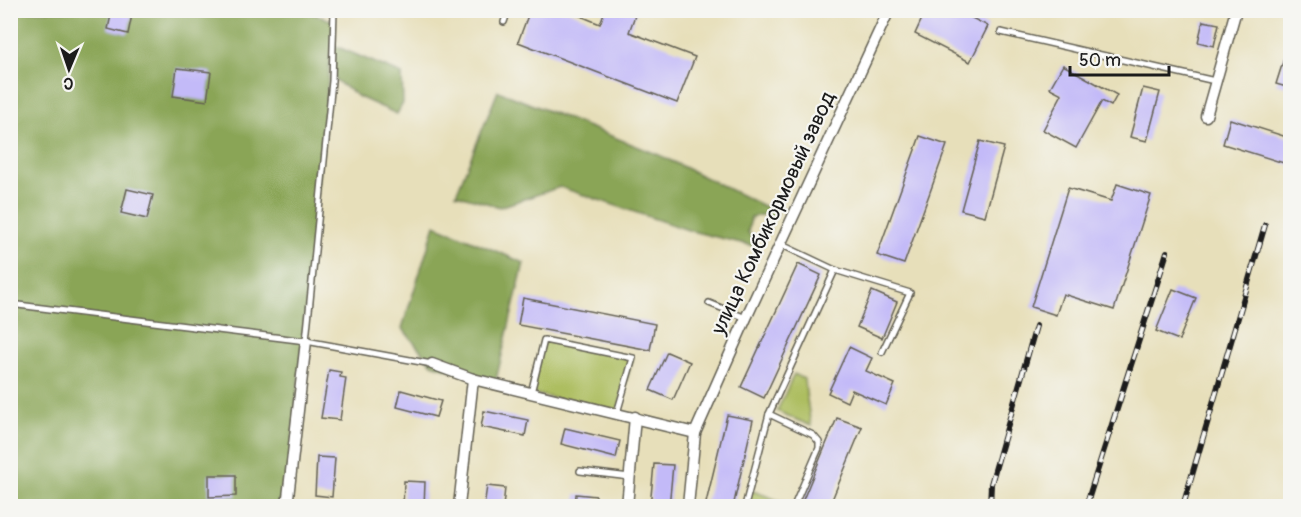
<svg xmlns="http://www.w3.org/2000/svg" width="1301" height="517" viewBox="0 0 1301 517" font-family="Pangolin,sans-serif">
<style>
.green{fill:#adbe61;stroke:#646d3e;stroke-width:1.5}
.forest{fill:#8aa557;stroke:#53603a;stroke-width:1.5}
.building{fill:#c3baf8}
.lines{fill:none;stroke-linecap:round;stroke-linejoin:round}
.service-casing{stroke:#636053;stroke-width:8}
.minor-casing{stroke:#636053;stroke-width:13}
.service{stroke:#fff;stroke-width:5}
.minor{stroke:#fff;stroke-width:10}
.rail-casing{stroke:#1c1c1c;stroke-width:6}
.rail{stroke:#f6f6f2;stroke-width:4;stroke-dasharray:11;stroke-linecap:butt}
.labels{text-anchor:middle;stroke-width:4.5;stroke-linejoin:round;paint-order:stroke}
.street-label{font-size:21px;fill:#1c1c1c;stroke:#f6f6f2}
</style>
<rect width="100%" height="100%" fill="#f6f6f2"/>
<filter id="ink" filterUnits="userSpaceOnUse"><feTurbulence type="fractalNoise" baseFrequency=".0167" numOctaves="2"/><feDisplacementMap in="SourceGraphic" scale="12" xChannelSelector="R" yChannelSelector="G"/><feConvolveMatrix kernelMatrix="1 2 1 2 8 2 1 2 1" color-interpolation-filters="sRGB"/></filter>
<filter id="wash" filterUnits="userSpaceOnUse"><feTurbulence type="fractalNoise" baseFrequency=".008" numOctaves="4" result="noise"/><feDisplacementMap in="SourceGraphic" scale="24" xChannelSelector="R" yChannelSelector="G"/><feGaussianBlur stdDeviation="1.35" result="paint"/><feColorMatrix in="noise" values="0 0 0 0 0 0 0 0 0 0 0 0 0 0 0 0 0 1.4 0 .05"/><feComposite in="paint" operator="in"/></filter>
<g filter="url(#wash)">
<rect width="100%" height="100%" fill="#e7dfba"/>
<g class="green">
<polygon points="544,340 633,358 617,413 531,393"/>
<polygon points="794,374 804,379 811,426 777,411"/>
<polygon points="750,490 794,506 745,506"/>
</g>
<g class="forest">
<polygon points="302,10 334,21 286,506 11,506 10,11"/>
<polygon points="333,45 402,74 403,103 397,114 359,97 335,80"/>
<polygon points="498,91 659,155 778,213 772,218 767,214 751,217 748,232 758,247 691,231 560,187 500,207 456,194"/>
<polygon points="435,225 524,263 495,384 432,364 402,328"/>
</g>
<g id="blocks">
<g class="building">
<polygon points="112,10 133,10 128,34 108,29"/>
<polygon points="530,10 566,10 600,24 605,10 637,10 629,32 695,57 677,103 518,42"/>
<polygon points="926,10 956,10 988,26 970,62 915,34"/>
<polygon points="1203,21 1219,24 1214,46 1198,42"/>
<polygon points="1288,46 1290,46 1290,88 1276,84"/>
<polygon points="1063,65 1117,95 1111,106 1102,101 1076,148 1043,130 1062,94 1050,88"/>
<polygon points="177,68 211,72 207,101 173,96"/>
<polygon points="1143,88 1160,92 1147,141 1130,137"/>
<polygon points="1230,119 1290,138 1290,165 1223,144"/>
<polygon points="920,136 947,145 904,264 877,255"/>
<polygon points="980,141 1004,147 985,216 961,210"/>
<polygon points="1117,184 1151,195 1114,310 1063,294 1056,315 1031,307 1068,188 1111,201"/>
<polygon points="127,189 153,195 147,219 121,213"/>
<polygon points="798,264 821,275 764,398 741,387"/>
<polygon points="1173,289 1196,298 1179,340 1156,331"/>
<polygon points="872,291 897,302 882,338 857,327"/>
<polygon points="523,298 655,324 650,350 518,325"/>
<polygon points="849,347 872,358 866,371 895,384 886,405 852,390 847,402 828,393"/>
<polygon points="667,352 690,362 673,400 650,390"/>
<polygon points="329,370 341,372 340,377 346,378 340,420 321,418"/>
<polygon points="401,390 441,401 436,417 397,407"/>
<polygon points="484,411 528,420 525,436 481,427"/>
<polygon points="727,415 753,420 733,507 705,507"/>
<polygon points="837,418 862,427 829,507 800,507"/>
<polygon points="565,428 620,441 616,458 561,444"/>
<polygon points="317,457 335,458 332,497 315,495"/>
<polygon points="654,464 673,465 669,507 650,507"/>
<polygon points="209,475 236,475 236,496 209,497"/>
<polygon points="404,481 425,482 424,507 403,507"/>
<polygon points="487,486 505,488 503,507 484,507"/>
<polygon points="576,494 596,496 595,507 575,507"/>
</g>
</g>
</g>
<g filter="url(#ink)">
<use href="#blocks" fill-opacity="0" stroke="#636053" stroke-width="1.5"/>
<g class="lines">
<g class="service-casing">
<g id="service">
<polyline points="504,22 508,10"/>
<polyline points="1001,32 1215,81"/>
<polyline points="780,244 835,270 910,293 882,352"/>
<polyline points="709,303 746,318"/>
<polyline points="10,304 306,341 432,364"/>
<polyline points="306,341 332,81 334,10"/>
<polyline points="531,393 544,340 633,358 617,413"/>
<polyline points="580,471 630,477"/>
<polyline points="745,506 769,414"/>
<polyline points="794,506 819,448 819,442 813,435 769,414 835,270"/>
</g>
</g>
<g class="minor-casing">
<g id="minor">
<polyline points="1206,116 1236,10"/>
<polyline points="432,364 473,379 695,433"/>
<polyline points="287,506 306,341"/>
<polyline points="459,506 473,379"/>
<polyline points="627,506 635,417"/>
<polyline points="688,506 695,433 746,318 889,10"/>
</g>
</g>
<use href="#service" class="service"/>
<use href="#minor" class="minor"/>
<g class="rail-casing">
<g id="rail">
<polyline points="990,506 991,484 1036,326"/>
<polyline points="1086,506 1167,252"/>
<polyline points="1183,506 1265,225"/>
</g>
</g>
<use href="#rail" class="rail"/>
</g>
</g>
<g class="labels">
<g class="street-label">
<text transform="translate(773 213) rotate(-65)" y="7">улица Комбикормовый завод</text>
</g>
</g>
<rect width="1301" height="517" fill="none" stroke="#f6f6f2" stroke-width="36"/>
<g transform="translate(69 69) rotate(182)" stroke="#f6f6f2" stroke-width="4.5" paint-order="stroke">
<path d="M0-4.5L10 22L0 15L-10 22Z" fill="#1c1c1c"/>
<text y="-9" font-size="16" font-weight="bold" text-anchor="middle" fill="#1c1c1c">С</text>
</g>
<path d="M1070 66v9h99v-9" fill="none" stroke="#1c1c1c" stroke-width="3"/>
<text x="1079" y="66" font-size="18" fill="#1c1c1c" stroke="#f6f6f2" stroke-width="4.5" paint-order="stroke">50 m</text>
</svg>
